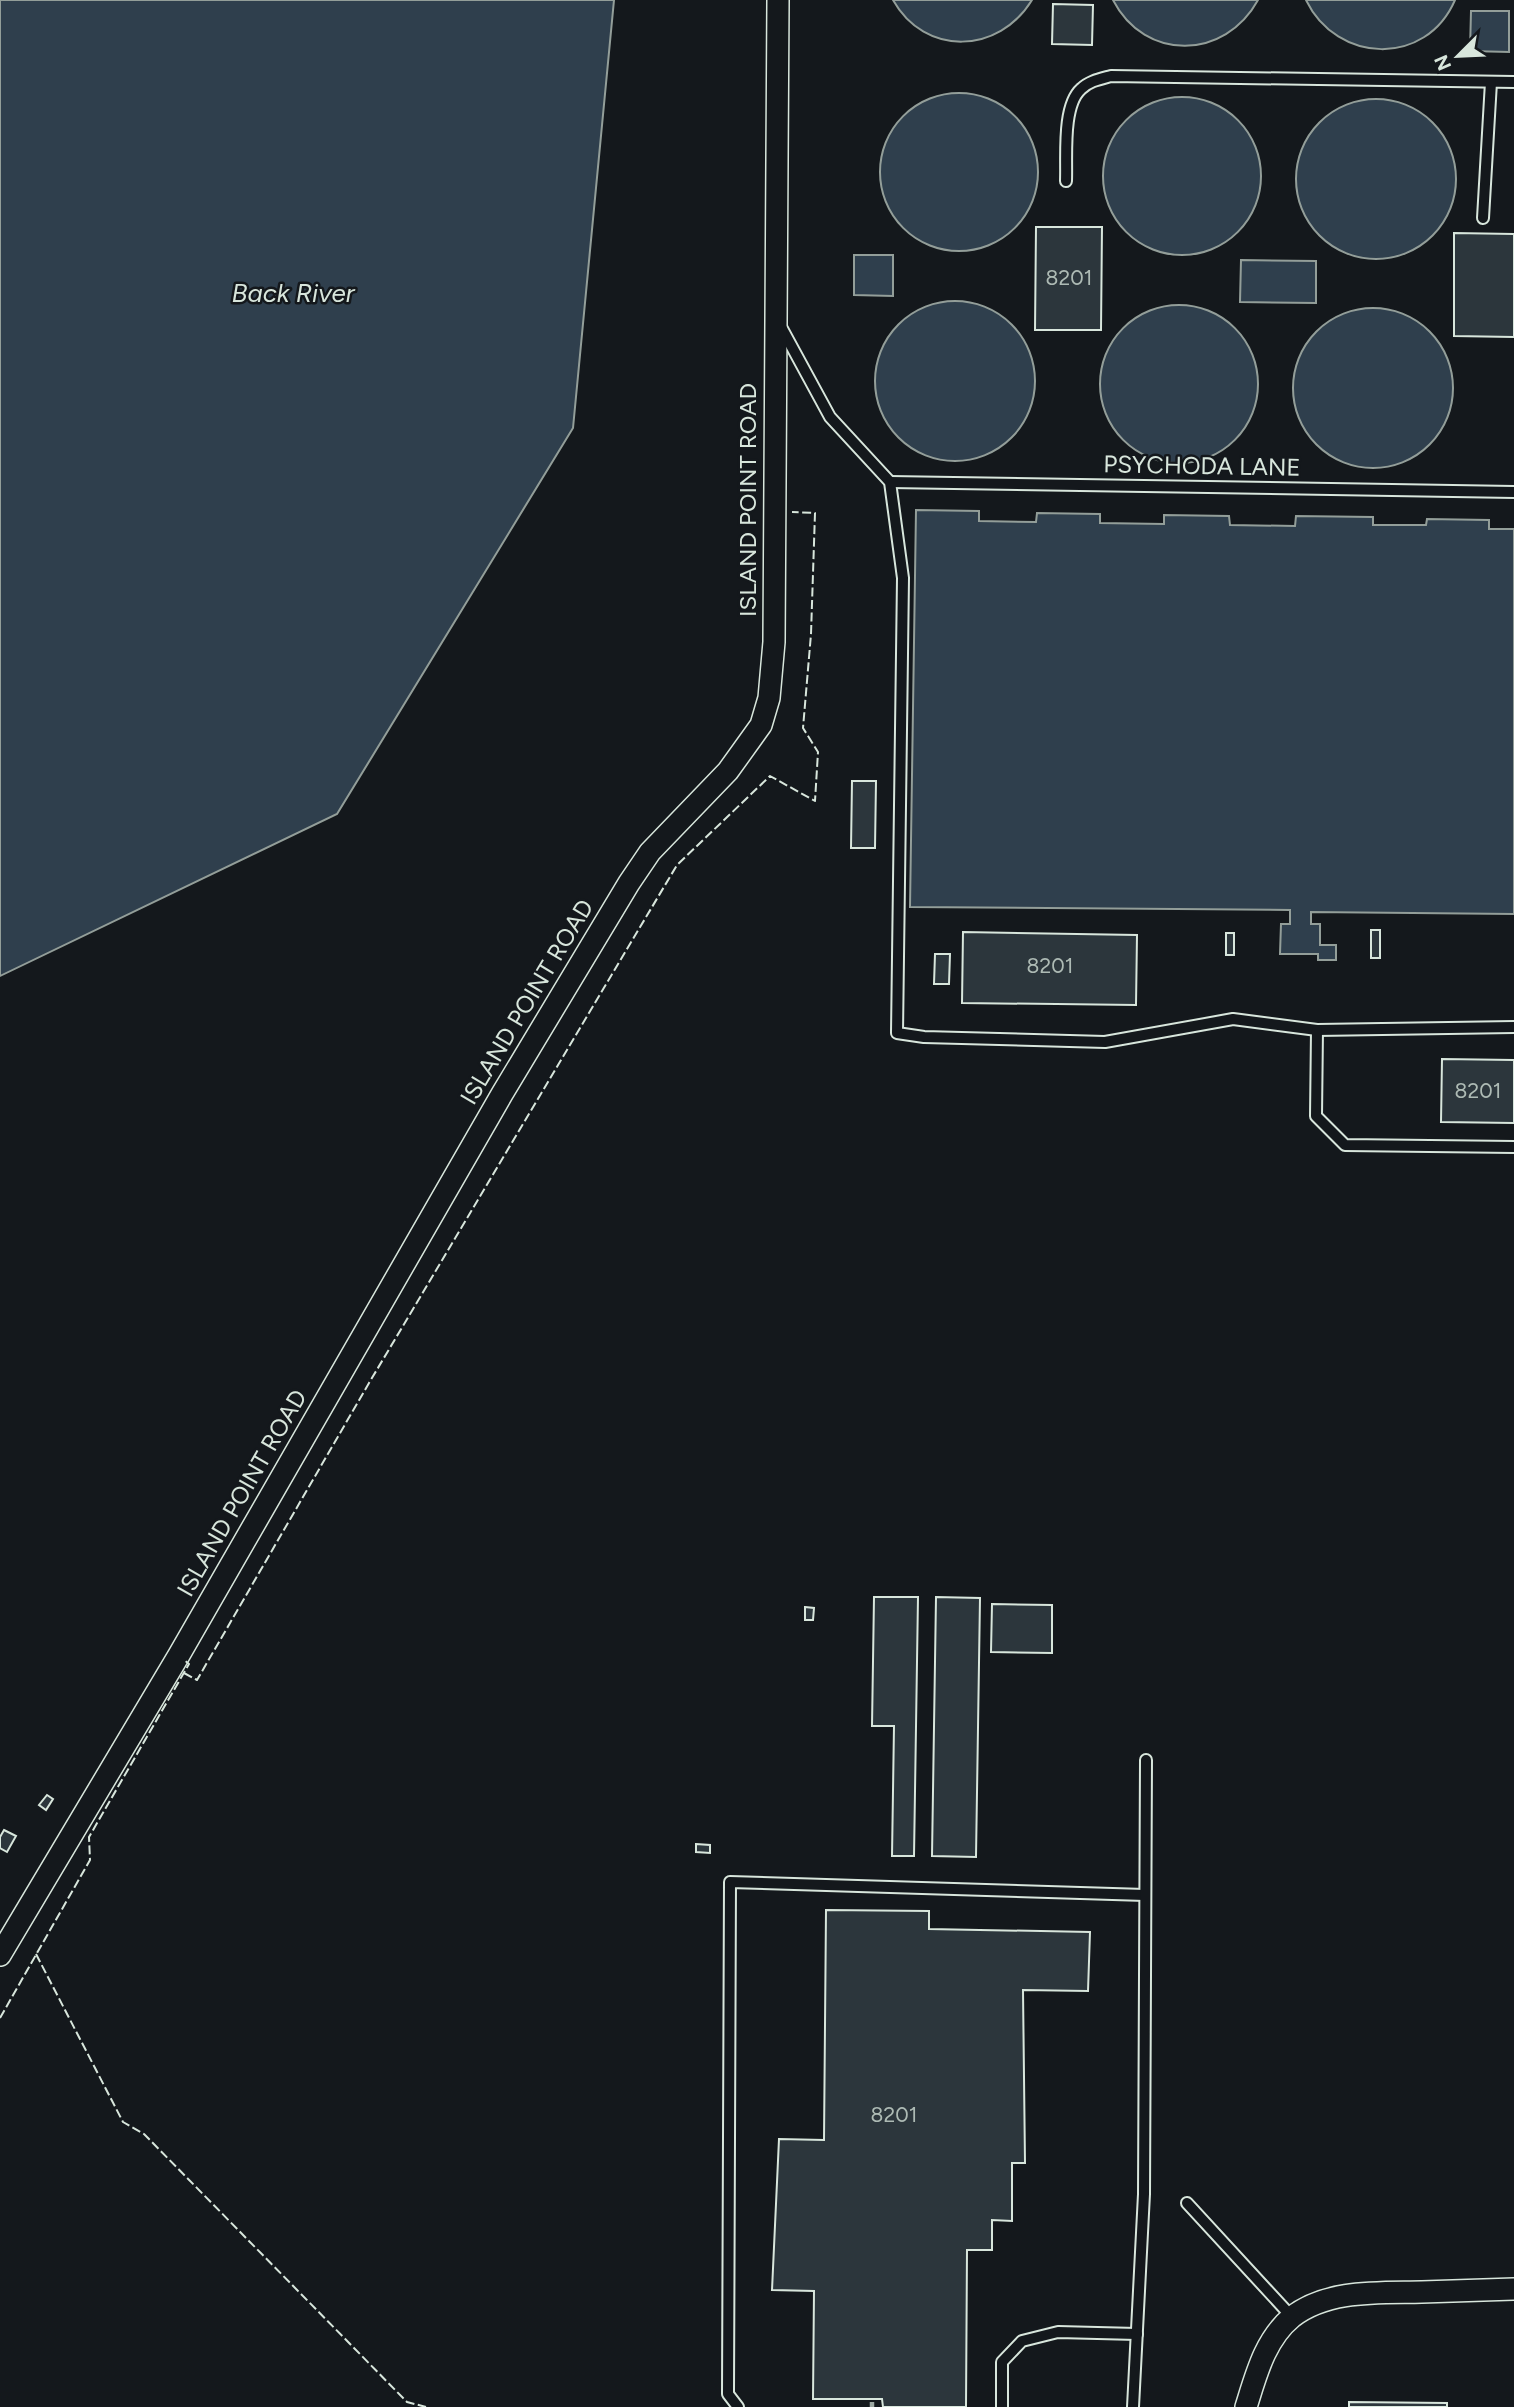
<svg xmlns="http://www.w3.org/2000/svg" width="1514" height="2407" viewBox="0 0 1514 2407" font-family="Figtree,sans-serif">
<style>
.water{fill:#2f3f4d;stroke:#939e99;stroke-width:2}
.building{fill:#2c363c;stroke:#d8e6dc;stroke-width:2}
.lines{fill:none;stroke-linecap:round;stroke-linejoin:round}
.lane-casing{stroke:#d8e6dc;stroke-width:14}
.street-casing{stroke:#d8e6dc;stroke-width:24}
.path{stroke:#9da8a2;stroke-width:4.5;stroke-dasharray:5 3.5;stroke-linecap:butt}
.lane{stroke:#14181c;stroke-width:10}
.street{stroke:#14181c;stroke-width:21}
.fence{stroke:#d8e6dc;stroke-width:2;stroke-dasharray:9 3.5;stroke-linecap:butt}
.labels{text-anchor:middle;stroke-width:5;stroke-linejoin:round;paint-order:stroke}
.number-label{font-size:21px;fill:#adbab4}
.street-label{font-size:24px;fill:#d8e6dc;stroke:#14181c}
.water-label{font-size:26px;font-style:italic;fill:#d8e6dc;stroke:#14181c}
</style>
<rect width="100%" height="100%" fill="#14181c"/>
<g class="water">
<polygon points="0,0 614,0 573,428 337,814 0,976"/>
<path d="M893,0H1032C999,54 925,57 893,0Z"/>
<path d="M1113,0H1258C1225,60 1145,62 1113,0Z"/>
<path d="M1306,0H1455C1426,67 1337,64 1306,0Z"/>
<polygon points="1471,11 1509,11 1509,52 1470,51"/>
<circle cx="959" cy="172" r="79"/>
<circle cx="1182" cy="176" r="79"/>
<circle cx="1376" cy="179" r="80"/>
<polygon points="854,255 893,255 893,296 854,295"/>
<polygon points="1241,260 1316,261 1316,303 1240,302"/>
<circle cx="955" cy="381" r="80"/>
<circle cx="1179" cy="384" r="79"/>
<circle cx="1373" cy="388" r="80"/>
<polygon points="916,510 979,511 979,521 1036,522 1037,513 1100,514 1100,523 1164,524 1164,515 1229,516 1230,525 1295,526 1296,516 1373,517 1373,525 1426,525 1427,519 1489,520 1489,529 1514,529 1514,914 1311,912 1311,924 1320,924 1320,945 1336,945 1336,960 1318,960 1318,954 1280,954 1281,924 1290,924 1290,910 910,907"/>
</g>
<g class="building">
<polygon points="1053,4 1093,5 1092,45 1052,44"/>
<polygon points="1036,227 1102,227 1101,330 1035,330"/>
<polygon points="1454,233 1514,234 1514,337 1454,336"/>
<polygon points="852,781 876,781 875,848 851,848"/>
<rect x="1371" y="930" width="9" height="28"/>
<polygon points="963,932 1137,935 1136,1005 962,1003"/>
<rect x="1226" y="933" width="8" height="22"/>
<polygon points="935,954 950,954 949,984 934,984"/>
<polygon points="1442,1059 1514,1060 1514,1123 1441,1122"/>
<polygon points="874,1597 918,1597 914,1856 892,1856 894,1726 872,1726"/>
<polygon points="936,1597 980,1598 976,1857 932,1856"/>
<polygon points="992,1604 1052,1605 1052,1653 991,1652"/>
<polygon points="805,1607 814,1608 813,1620 805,1620"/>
<polygon points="47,1795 53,1799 46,1810 39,1805"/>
<polygon points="4,1830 16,1836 7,1852 0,1848 0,1837"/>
<polygon points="696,1844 710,1845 710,1853 696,1852"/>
<polygon points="826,1910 929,1911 929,1929 1090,1932 1088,1991 1023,1990 1025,2163 1012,2163 1012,2221 992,2220 992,2250 967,2250 966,2407 883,2407 882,2399 813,2399 814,2291 772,2290 779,2139 824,2140"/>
<polygon points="1349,2402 1447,2403 1447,2407 1349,2407"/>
</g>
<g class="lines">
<g class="lane-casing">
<g id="lane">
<path d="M1066,181C1067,157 1062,106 1081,89C1089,81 1100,79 1111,76L1514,82"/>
<polyline points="1483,218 1491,82"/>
<polyline points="780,325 830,417 890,482 903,578 897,1033 924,1037 1105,1042 1233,1019 1317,1030 1514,1027"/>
<polyline points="890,482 1514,492"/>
<polyline points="1317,1030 1316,1116 1345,1145 1514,1147"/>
<polyline points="1187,2203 1292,2317"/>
<polyline points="738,2407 728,2394 730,1882 1145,1895"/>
<polyline points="1002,2407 1002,2362 1022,2341 1058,2332 1137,2334"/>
<polyline points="1133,2407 1144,2194 1146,1760"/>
</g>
</g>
<g class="street-casing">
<g id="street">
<polyline points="0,1955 179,1655 502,1094 629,883 650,852 728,771 761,725 769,698 774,642 778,0"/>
<path d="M1246,2407C1256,2375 1265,2339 1292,2317C1328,2289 1380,2293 1422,2292C1453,2291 1483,2290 1514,2289"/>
</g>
</g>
<polyline class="path" points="872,2407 872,2399"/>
<use href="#lane" class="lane"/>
<use href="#street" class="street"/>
<g class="fence">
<polyline points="184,1673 197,1680 369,1383 677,865 770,776 815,801 818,752 803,728 811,634 815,513 792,512"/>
<polyline points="36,1954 123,2122 144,2134 407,2402 426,2407"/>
<polyline points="0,2018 90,1860 89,1837 189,1664 183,1659"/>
</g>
</g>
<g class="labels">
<g class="number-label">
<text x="1069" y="285">8201</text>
<text x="1050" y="973">8201</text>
<text x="1478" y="1098">8201</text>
<text x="894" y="2122">8201</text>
</g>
<g class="street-label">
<text transform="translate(1202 466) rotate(1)" y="8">PSYCHODA LANE</text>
<text transform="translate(748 500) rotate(-90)" y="8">ISLAND POINT ROAD</text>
<text transform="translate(527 1002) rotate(-59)" y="8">ISLAND POINT ROAD</text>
<text transform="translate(242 1493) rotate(-60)" y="8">ISLAND POINT ROAD</text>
</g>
<g class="water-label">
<text x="293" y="302">Back River</text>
</g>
</g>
<g transform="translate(1458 56) rotate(246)" stroke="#14181c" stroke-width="5" paint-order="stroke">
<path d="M0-5L12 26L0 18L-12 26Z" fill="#d8e6dc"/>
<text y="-10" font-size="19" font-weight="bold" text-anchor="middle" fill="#d8e6dc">N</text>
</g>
</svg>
